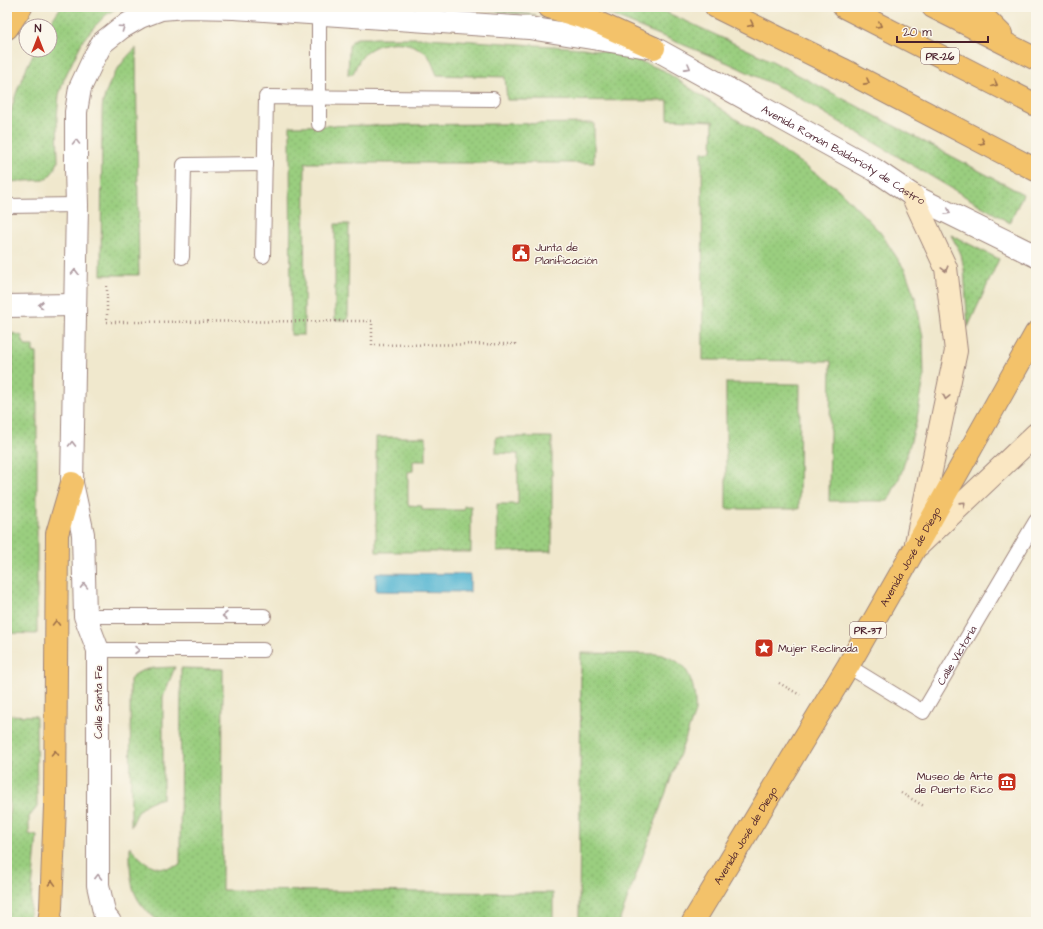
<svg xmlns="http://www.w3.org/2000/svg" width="1043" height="929" viewBox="0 0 1043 929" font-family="'Architects Daughter',sans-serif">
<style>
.grass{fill:url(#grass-dots);stroke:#727655}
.water{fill:#53b5d2;stroke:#4e6a7e}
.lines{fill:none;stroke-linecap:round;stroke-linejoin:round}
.lane-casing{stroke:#9d847c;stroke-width:16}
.street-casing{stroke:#9d847c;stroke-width:24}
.secondary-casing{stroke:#9d847c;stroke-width:24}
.primary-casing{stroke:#9d847c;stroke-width:24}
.highway-casing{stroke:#9d847c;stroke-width:24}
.path{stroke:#9d847c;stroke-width:2.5;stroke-dasharray:1 3;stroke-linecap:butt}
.lane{stroke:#fff;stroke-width:14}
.street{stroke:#fff;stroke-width:22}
.secondary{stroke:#fae7c3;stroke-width:22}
.primary{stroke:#f3c26a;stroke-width:22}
.highway{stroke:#f3c26a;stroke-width:22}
.oneway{stroke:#9e704a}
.oneway2{stroke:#ae9aa0}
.oneway3{stroke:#a28377}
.labels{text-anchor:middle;stroke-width:3;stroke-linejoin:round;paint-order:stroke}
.shield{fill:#fbf7ec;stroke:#7f6065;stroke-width:1}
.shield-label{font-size:10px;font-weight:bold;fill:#4a1f2b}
.street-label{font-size:11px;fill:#4a1f2b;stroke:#fbf7ec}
.poi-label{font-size:11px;fill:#4a1f2b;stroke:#fbf7ec;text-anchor:start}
</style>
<defs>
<pattern id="grass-dots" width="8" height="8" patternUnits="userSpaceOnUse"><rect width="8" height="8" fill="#9ace7f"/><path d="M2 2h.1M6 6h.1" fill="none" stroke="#86b06e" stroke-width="1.8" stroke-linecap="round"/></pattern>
</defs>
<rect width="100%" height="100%" fill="#fbf7ec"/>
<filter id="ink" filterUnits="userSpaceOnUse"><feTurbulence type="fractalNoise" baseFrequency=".025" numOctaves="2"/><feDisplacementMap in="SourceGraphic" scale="8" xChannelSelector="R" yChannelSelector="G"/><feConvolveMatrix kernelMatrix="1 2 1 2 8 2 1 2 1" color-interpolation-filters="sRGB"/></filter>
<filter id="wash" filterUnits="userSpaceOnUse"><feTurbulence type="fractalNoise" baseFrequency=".012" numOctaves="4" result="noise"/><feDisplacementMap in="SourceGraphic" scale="16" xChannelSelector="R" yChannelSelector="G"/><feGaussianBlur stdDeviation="0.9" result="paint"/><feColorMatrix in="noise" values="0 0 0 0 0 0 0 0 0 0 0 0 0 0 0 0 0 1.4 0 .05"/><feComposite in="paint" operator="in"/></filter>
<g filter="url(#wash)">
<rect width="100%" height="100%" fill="#f0e8cd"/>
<g class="grass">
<path d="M61,7H118L106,15L93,28L83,40L64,79L59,95L57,117L58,162L55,169L51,174L48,178L43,180L7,182C7,163 6,142 9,123C12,98 24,73 35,50H50V26H48Z"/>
<polygon points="457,7 487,7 536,15 536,16"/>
<polygon points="587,7 654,7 690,23 772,61 1023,194 1010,223 789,92 728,63 608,14"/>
<path d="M357,38H427L583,48L623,55L663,70L763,137L838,189L880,232L905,270L916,300L923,338L924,378L916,424L901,474L888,501H829L831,361L703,360L702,152L712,151L713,121L668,119V101L507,100L505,77L437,75C434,69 432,61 428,55C426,52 421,50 418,48C403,40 382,41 368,51C360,57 356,66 353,74L348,75L349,46L353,40Z"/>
<path d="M136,48L139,275H101L102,118C102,113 102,108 103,102C108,82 120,62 136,48Z"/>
<polygon points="594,123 594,163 305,163 304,335 291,335 290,126"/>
<polygon points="335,224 349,224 348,320 335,320"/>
<polygon points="951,235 999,259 968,327 964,269 961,254"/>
<polygon points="12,333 22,336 23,341 26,346 33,346 33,352 37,353 37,634 7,633 7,374 13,374"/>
<polygon points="726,383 800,384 799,509 726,509"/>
<polygon points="376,437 426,437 426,461 413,461 413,471 408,472 408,505 422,506 422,510 464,510 464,506 471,506 471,552 376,552"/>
<polygon points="496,437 552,437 552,551 497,552 497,504 518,504 518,454 496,453"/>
<path d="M581,653L658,654C665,656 673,658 679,663C693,673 696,697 695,712L619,922H579Z"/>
<path d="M175,667L163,697V798C142,803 139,808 131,827L130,680C139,666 161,668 175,667Z"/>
<path d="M181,668L223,669L222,890L553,893V922H160C129,899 130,882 130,846C143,864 157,873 180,865Z"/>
<polygon points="7,715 36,716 37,807 29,817 29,834 37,836 29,922 7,922 7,840 10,840"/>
</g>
<polygon class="water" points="376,573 470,574 470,592 376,591"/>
</g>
<g filter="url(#ink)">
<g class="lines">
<g class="lane-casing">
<g id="lane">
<polyline points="319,13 319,124"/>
<polyline points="7,206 77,205"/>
<polyline points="263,256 266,97 493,99"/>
<polyline points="182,257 184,165 265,164"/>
<polyline points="85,616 264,616"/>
<polyline points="98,650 263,650"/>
<path id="s1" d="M848,666L923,712L1036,521"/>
</g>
</g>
<g class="street-casing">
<g id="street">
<polyline points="7,306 74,305"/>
<path id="s2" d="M110,922L105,916L98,885V650L85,616L83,534L72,483L77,205L76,169V112L80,88L94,58L102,43L121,28L140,17L161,9L186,7L234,8L529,28L654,48L875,170L912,195L1036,256"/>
</g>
</g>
<g class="secondary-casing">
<g id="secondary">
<polyline points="912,195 946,268 956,351 916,543"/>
<polyline points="919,545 1036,434"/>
</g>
</g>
<g class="primary-casing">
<g id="primary">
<path id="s3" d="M693,922L848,666L914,550L1036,333"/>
</g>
</g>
<g class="highway-casing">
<g id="highway">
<polyline points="549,7 594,21 654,48"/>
<polyline points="716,7 842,69 1036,170"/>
<polyline points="844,7 1036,105"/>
<polyline points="933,7 1036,59"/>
<polyline points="974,7 1001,34"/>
<polyline points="7,28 21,7"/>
<polyline points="49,922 51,908 55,806 57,534 72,483"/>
</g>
</g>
<g class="path">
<polyline points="107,286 107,322 372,321 372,345 515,344 515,340"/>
<polyline points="779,683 800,695"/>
<polyline points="901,793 924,806"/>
</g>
<use href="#lane" class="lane"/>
<use href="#street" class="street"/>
<use href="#secondary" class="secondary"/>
<use href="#primary" class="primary"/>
<use href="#highway" class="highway"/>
</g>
<defs><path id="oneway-chevron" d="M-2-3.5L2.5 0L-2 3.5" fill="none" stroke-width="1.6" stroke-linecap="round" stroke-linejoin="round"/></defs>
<g class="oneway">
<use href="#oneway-chevron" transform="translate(751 24) rotate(26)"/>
<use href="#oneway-chevron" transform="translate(879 25) rotate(27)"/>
<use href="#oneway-chevron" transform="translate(867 82) rotate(28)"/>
<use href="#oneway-chevron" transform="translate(995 84) rotate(27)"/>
<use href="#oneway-chevron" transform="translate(982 142) rotate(28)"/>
<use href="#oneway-chevron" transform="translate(56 623) rotate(-89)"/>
<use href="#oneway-chevron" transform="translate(55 753) rotate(-89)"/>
<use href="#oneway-chevron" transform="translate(52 883) rotate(-88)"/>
</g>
<g class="oneway2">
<use href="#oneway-chevron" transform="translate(122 28) rotate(-35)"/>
<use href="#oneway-chevron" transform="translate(688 67) rotate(29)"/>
<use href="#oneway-chevron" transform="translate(76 142) rotate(-90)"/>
<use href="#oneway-chevron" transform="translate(948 212) rotate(26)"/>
<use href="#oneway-chevron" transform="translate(75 272) rotate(-89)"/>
<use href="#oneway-chevron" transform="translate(41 305) rotate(180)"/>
<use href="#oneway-chevron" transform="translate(72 444) rotate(-89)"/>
<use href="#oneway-chevron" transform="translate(84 586) rotate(-91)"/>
<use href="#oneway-chevron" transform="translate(225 616) rotate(180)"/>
<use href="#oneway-chevron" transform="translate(137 650)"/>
<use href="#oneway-chevron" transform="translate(98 877) rotate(-90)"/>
</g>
<g class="oneway3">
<use href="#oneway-chevron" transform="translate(945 269) rotate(75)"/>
<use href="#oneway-chevron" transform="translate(946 397) rotate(102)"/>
<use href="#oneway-chevron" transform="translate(963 504) rotate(-44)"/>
</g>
</g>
<defs>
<g id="civic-square" transform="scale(1)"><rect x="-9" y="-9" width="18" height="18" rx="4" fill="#c8321e" stroke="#fbf7ec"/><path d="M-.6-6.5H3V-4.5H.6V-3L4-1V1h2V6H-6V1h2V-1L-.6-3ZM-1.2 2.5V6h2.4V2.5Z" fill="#fff"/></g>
<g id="sight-square" transform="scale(1)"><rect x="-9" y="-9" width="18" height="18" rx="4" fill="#c8321e" stroke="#fbf7ec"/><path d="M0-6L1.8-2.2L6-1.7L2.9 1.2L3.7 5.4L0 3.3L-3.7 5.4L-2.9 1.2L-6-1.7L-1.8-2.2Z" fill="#fff"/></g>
<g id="museum-square" transform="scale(1)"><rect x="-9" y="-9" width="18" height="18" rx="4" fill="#c8321e" stroke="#fbf7ec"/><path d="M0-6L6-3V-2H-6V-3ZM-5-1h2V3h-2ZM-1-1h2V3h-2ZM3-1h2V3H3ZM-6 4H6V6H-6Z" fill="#fff"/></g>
</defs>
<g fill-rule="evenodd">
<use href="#civic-square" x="521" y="253"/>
<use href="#sight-square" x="764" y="648"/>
<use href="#museum-square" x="1007" y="782"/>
</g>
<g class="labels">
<g class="shield">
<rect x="921" y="48" width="38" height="16" rx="3"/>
<rect x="850" y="622" width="36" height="16" rx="3"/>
</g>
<g class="shield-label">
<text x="940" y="60">PR-26</text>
<text x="868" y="634">PR-37</text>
</g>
<g class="street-label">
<text dy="4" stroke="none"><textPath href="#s2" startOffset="1672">Avenida Román Baldorioty de Castro</textPath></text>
<text dy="4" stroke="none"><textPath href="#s3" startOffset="425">Avenida José de Diego</textPath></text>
<text dy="4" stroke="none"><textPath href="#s1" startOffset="154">Calle Victoria</textPath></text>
<text transform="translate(98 702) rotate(-90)" y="4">Calle Santa Fe</text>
<text dy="4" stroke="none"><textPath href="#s3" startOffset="101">Avenida José de Diego</textPath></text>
</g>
<g class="poi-label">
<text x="535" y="251">Junta de<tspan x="535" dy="13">Planificación</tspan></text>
<text x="778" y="652">Mujer Reclinada</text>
<text x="993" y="780" text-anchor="end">Museo de Arte<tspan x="993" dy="13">de Puerto Rico</tspan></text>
</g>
</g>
<rect width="1043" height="929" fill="none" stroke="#fbf7ec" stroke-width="24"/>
<g transform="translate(38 38)"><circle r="19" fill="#fbf7ec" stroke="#b4a19f"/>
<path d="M0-3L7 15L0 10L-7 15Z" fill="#c8321e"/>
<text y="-6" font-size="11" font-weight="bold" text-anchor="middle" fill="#4a1f2b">N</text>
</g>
<path d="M897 36v6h91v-6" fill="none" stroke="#4a1f2b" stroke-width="2"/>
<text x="903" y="36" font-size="12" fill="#4a1f2b" stroke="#fbf7ec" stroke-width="3" paint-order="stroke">20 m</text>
</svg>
